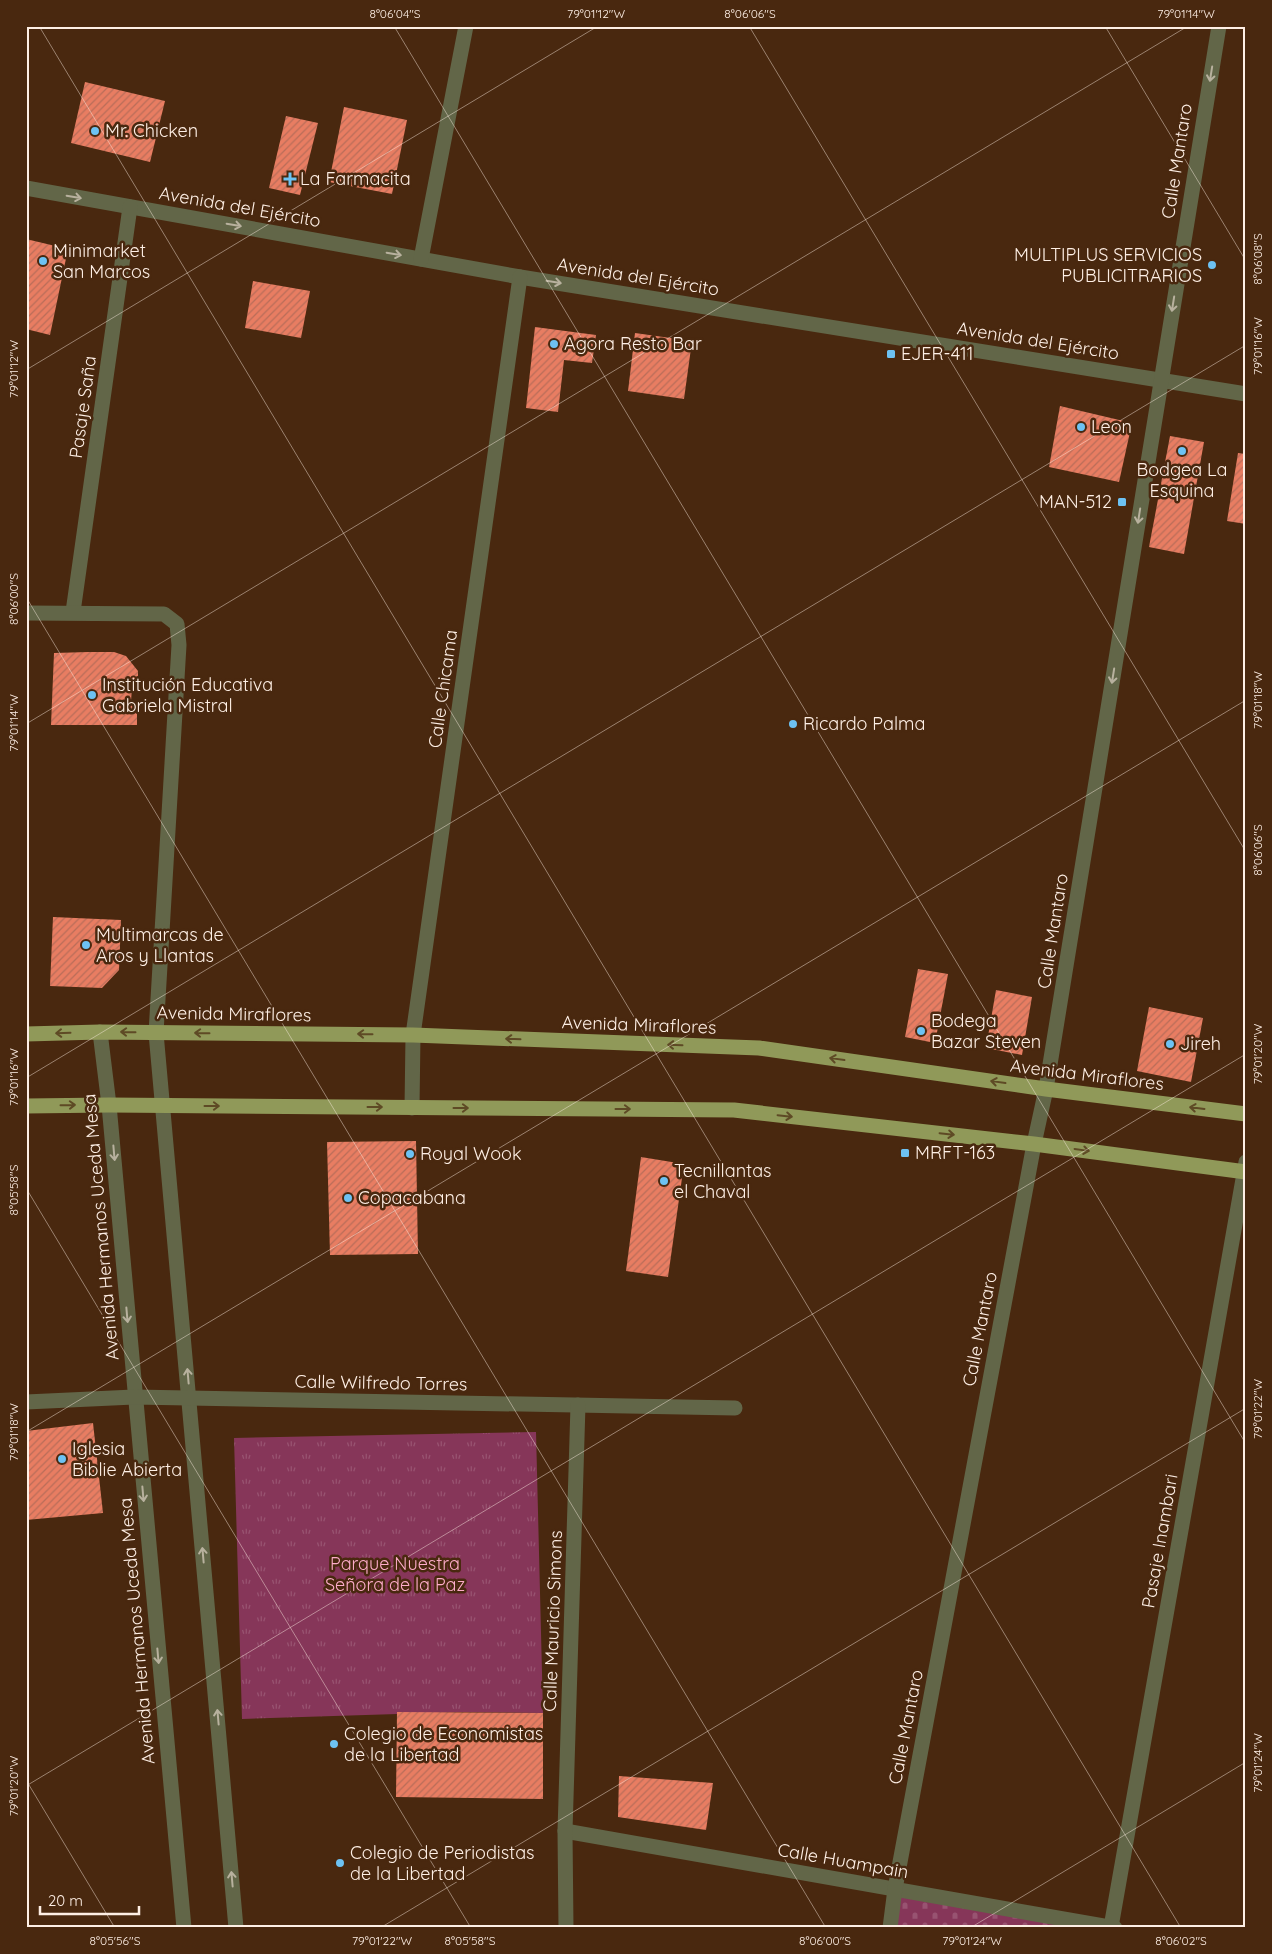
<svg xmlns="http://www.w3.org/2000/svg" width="1272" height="1954" viewBox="0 0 1272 1954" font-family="Quicksand,sans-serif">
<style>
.cemetery{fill:url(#cemetery-stones)}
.park{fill:url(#park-tufts)}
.building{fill:url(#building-hatch)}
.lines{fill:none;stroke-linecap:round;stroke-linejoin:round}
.minor{stroke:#626648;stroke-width:15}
.major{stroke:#909959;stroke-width:15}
.oneway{stroke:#b8b19e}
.oneway2{stroke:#5e4a25}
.ticks{fill:none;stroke:#feefe5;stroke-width:1;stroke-opacity:0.45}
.poi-dot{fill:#6dc2f3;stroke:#49280f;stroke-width:2}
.labels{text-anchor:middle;stroke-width:5;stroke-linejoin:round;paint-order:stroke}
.poi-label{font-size:18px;fill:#feefe5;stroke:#49280f;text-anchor:start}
.street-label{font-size:18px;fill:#feefe5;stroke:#49280f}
.park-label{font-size:18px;fill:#fdacca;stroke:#49280f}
.neatline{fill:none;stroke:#feefe5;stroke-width:2}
.ticks-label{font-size:12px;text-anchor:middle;fill:#feefe5}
</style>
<defs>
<pattern id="cemetery-stones" width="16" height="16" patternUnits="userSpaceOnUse" patternTransform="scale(1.25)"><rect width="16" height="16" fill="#863659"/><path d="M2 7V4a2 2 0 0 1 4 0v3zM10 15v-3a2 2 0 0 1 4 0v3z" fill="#985371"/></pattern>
<pattern id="park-tufts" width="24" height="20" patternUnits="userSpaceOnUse" patternTransform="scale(1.25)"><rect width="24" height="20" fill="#863659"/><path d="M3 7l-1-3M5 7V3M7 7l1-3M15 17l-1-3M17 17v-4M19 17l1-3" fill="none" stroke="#985371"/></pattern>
<pattern id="building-hatch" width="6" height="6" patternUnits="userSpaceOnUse" patternTransform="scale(1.25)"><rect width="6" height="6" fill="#e87d62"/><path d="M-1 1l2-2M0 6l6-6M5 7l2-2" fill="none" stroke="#b96d59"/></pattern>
</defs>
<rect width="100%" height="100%" fill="#49280f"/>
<polygon class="cemetery" points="895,1889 1115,1928 890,1928"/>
<polygon class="park" points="536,1432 543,1713 461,1712 242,1719 234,1438"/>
<g class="building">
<polygon points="85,82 165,101 150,162 71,143"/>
<polygon points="344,107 407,120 392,194 329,182"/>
<polygon points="286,116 318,123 300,195 269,188"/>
<polygon points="26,239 68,249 50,335 26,329"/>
<polygon points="253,281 310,291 301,338 245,328"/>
<polygon points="535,327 596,335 592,363 564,360 558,412 526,408"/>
<polygon points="635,333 692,341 684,399 628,391"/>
<polygon points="1060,406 1132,423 1119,482 1049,467"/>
<polygon points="1170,436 1204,442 1184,554 1149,547"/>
<polygon points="1238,453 1246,454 1246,524 1227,521"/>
<polygon points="88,652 114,652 126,656 138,671 138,687 132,688 131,701 137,702 137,725 51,725 54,653"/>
<polygon points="53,917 121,920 119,970 102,988 50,986"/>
<polygon points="918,969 948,974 935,1043 905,1037"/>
<polygon points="996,990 1032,997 1022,1055 986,1048"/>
<polygon points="1149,1007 1203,1018 1191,1082 1137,1071"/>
<polygon points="416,1141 418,1254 330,1255 327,1142"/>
<polygon points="641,1157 684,1164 668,1277 626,1271"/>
<polygon points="93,1423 103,1513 26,1520 26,1431"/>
<polygon points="397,1712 543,1713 543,1799 396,1797"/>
<polygon points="619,1776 713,1783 706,1830 618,1817"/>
</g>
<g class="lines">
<g class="minor">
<polyline points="26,188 520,277 1246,394"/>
<polyline points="421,259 466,26"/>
<polyline points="73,612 130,207"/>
<polyline points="26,613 164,614 177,624 179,645 156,1033 236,1928"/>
<polyline points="100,1032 109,1105 184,1928"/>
<polyline points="412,1108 413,1035 520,277"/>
<polyline points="26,1402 134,1397 735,1408"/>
<polyline points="565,1831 1115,1928"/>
<polyline points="1111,1927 1246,1162"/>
<polyline points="566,1928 565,1831 578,1405"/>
<polyline points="890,1928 895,1889 1034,1144 1046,1089 1219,26"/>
</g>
<g class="major">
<polyline points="26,1034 100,1032 413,1035 759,1048 1046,1089 1246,1114"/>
<polyline points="26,1106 109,1105 734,1110 1034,1144 1246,1172"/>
</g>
</g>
<defs><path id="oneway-shaft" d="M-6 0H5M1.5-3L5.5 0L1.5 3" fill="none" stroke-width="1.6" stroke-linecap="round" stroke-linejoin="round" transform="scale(1.25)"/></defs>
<g class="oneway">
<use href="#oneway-shaft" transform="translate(1211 74) rotate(99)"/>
<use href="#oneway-shaft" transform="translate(74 197) rotate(10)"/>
<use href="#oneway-shaft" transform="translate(234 225) rotate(10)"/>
<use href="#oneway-shaft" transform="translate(394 254) rotate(10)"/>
<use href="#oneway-shaft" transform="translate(554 282) rotate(9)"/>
<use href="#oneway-shaft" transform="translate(1173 304) rotate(99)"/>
<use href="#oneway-shaft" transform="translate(1139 516) rotate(99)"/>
<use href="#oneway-shaft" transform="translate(1113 676) rotate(99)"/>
<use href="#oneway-shaft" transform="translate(114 1153) rotate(85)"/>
<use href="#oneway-shaft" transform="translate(127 1315) rotate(85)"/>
<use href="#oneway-shaft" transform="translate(188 1376) rotate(-95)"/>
<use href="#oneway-shaft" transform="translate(143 1494) rotate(85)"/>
<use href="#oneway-shaft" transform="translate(203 1555) rotate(-95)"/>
<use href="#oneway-shaft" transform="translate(158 1656) rotate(85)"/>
<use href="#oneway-shaft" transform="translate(218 1717) rotate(-95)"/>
<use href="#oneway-shaft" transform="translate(232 1879) rotate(-95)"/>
</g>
<g class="oneway2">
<use href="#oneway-shaft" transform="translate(128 1032) rotate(-179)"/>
<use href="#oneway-shaft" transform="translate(63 1033) rotate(178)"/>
<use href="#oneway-shaft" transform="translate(202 1033) rotate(-179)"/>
<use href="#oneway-shaft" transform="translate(365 1034) rotate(-179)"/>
<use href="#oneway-shaft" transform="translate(513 1039) rotate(-178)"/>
<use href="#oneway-shaft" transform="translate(675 1045) rotate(-178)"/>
<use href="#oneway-shaft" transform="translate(837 1059) rotate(-172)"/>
<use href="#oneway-shaft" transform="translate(998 1082) rotate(-172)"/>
<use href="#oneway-shaft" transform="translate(68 1105) rotate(-1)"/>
<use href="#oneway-shaft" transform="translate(212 1106)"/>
<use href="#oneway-shaft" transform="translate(375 1107)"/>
<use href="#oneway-shaft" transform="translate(461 1108)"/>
<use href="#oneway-shaft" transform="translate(1197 1108) rotate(-173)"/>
<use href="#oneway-shaft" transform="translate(623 1109)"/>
<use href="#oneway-shaft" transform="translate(785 1116) rotate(6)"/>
<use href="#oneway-shaft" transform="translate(947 1134) rotate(6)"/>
<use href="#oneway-shaft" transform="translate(1082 1150) rotate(8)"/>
</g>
<path class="ticks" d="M39,26L1181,1928M394,26L1246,1444M749,26L1246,852M1105,26L1246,261M26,370L598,26M26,597L826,1928M26,724L1188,26M26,1078L1246,345M26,1188L471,1928M26,1432L1246,700M26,1780L115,1928M26,1786L1246,1054M380,1928L1246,1408M970,1928L1246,1762"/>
<g class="poi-dot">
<circle cx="95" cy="131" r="5"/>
<path d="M287.5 171.5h5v5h5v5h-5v5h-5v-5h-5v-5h5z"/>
<circle cx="43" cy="261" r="5"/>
<circle cx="1212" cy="265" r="5"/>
<circle cx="554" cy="344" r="5"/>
<rect x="886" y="349" width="10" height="10" rx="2.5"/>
<circle cx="1081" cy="427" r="5"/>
<circle cx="1182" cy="451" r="5"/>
<rect x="1117" y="497" width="10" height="10" rx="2.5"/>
<circle cx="92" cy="695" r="5"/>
<circle cx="793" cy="724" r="5"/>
<circle cx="86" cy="945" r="5"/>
<circle cx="921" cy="1031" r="5"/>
<circle cx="1170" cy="1044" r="5"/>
<rect x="900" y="1148" width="10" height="10" rx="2.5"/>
<circle cx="410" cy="1154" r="5"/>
<circle cx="664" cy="1181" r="5"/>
<circle cx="348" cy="1198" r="5"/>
<circle cx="62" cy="1459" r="5"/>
<circle cx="334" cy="1744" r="5"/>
<circle cx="340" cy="1863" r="5"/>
</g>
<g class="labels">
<g class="poi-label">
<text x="105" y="137">Mr. Chicken</text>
<text x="300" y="185">La Farmacita</text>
<text x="53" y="257">Minimarket<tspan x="53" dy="21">San Marcos</tspan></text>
<text x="1202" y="261" text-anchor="end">MULTIPLUS SERVICIOS<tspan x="1202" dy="21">PUBLICITRARIOS</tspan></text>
<text x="564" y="350">Agora Resto Bar</text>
<text x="901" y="360">EJER-411</text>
<text x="1091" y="433">Leon</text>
<text x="1182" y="476" text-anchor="middle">Bodgea La<tspan x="1182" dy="21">Esquina</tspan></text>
<text x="1112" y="508" text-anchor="end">MAN-512</text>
<text x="102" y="691">Institución Educativa<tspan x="102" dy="21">Gabriela Mistral</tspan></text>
<text x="803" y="730">Ricardo Palma</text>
<text x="96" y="941">Multimarcas de<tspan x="96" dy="21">Aros y Llantas</tspan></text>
<text x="931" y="1027">Bodega<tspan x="931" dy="21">Bazar Steven</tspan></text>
<text x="1180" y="1050">Jireh</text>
<text x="915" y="1159">MRFT-163</text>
<text x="420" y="1160">Royal Wook</text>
<text x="674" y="1177">Tecnillantas<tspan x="674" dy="21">el Chaval</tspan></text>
<text x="358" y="1204">Copacabana</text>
<text x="72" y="1455">Iglesia<tspan x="72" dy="21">Biblie Abierta</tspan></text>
<text x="344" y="1740">Colegio de Economistas<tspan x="344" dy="21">de la Libertad</tspan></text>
<text x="350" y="1859">Colegio de Periodistas<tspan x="350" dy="21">de la Libertad</tspan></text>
</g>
<g class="street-label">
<text transform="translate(1177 161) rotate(-81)" y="6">Calle Mantaro</text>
<text transform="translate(240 207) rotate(10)" y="6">Avenida del Ejército</text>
<text transform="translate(638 277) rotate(9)" y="6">Avenida del Ejército</text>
<text transform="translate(1038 341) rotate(9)" y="6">Avenida del Ejército</text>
<text transform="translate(83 407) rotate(-82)" y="6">Pasaje Saña</text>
<text transform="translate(443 689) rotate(-82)" y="6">Calle Chicama</text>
<text transform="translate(1053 931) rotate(-81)" y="6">Calle Mantaro</text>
<text transform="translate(234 1014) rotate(1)" y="6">Avenida Miraflores</text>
<text transform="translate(639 1025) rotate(2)" y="6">Avenida Miraflores</text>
<text transform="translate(1087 1075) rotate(7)" y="6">Avenida Miraflores</text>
<text transform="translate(101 1227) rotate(-95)" y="6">Avenida Hermanos Uceda Mesa</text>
<text transform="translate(980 1329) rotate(-79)" y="6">Calle Mantaro</text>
<text transform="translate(381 1383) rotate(1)" y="6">Calle Wilfredo Torres</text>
<text transform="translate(1160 1541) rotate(-80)" y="6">Pasaje Inambari</text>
<text transform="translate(553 1621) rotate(-88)" y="6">Calle Mauricio Simons</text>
<text transform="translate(137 1631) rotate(-95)" y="6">Avenida Hermanos Uceda Mesa</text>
<text transform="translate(906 1727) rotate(-79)" y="6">Calle Mantaro</text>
<text transform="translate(843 1861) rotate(10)" y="6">Calle Huampain</text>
</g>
<g class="park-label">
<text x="395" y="1570">Parque Nuestra<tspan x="395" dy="21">Señora de la Paz</tspan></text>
</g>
</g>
<rect width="1272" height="1954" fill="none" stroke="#49280f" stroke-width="55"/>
<path d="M40 1906v8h99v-8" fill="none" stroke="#feefe5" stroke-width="2.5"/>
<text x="48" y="1906" font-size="15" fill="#feefe5" stroke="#49280f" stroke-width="4" paint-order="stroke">20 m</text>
<rect x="28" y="28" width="1216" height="1898" class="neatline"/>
<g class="ticks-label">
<text x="395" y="18">8°06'04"S</text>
<text x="596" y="18">79°01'12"W</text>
<text x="750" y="18">8°06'06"S</text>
<text x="1186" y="18">79°01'14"W</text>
<text transform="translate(1258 259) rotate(-90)" y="4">8°06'08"S</text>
<text transform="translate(1258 346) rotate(-90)" y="4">79°01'16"W</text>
<text transform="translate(14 369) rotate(-90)" y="4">79°01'12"W</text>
<text transform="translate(14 599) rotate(-90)" y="4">8°06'00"S</text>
<text transform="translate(1258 700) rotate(-90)" y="4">79°01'18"W</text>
<text transform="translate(14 723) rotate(-90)" y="4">79°01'14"W</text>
<text transform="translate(1258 850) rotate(-90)" y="4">8°06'06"S</text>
<text transform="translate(1258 1054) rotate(-90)" y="4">79°01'20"W</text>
<text transform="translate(14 1077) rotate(-90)" y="4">79°01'16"W</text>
<text transform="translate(14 1190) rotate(-90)" y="4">8°05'58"S</text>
<text transform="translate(1258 1409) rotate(-90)" y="4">79°01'22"W</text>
<text transform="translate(14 1432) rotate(-90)" y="4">79°01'18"W</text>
<text transform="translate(1258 1763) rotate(-90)" y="4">79°01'24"W</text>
<text transform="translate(14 1786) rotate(-90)" y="4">79°01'20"W</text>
<text x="115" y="1945">8°05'56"S</text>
<text x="382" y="1945">79°01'22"W</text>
<text x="470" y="1945">8°05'58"S</text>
<text x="825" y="1945">8°06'00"S</text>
<text x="972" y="1945">79°01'24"W</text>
<text x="1181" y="1945">8°06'02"S</text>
</g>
</svg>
